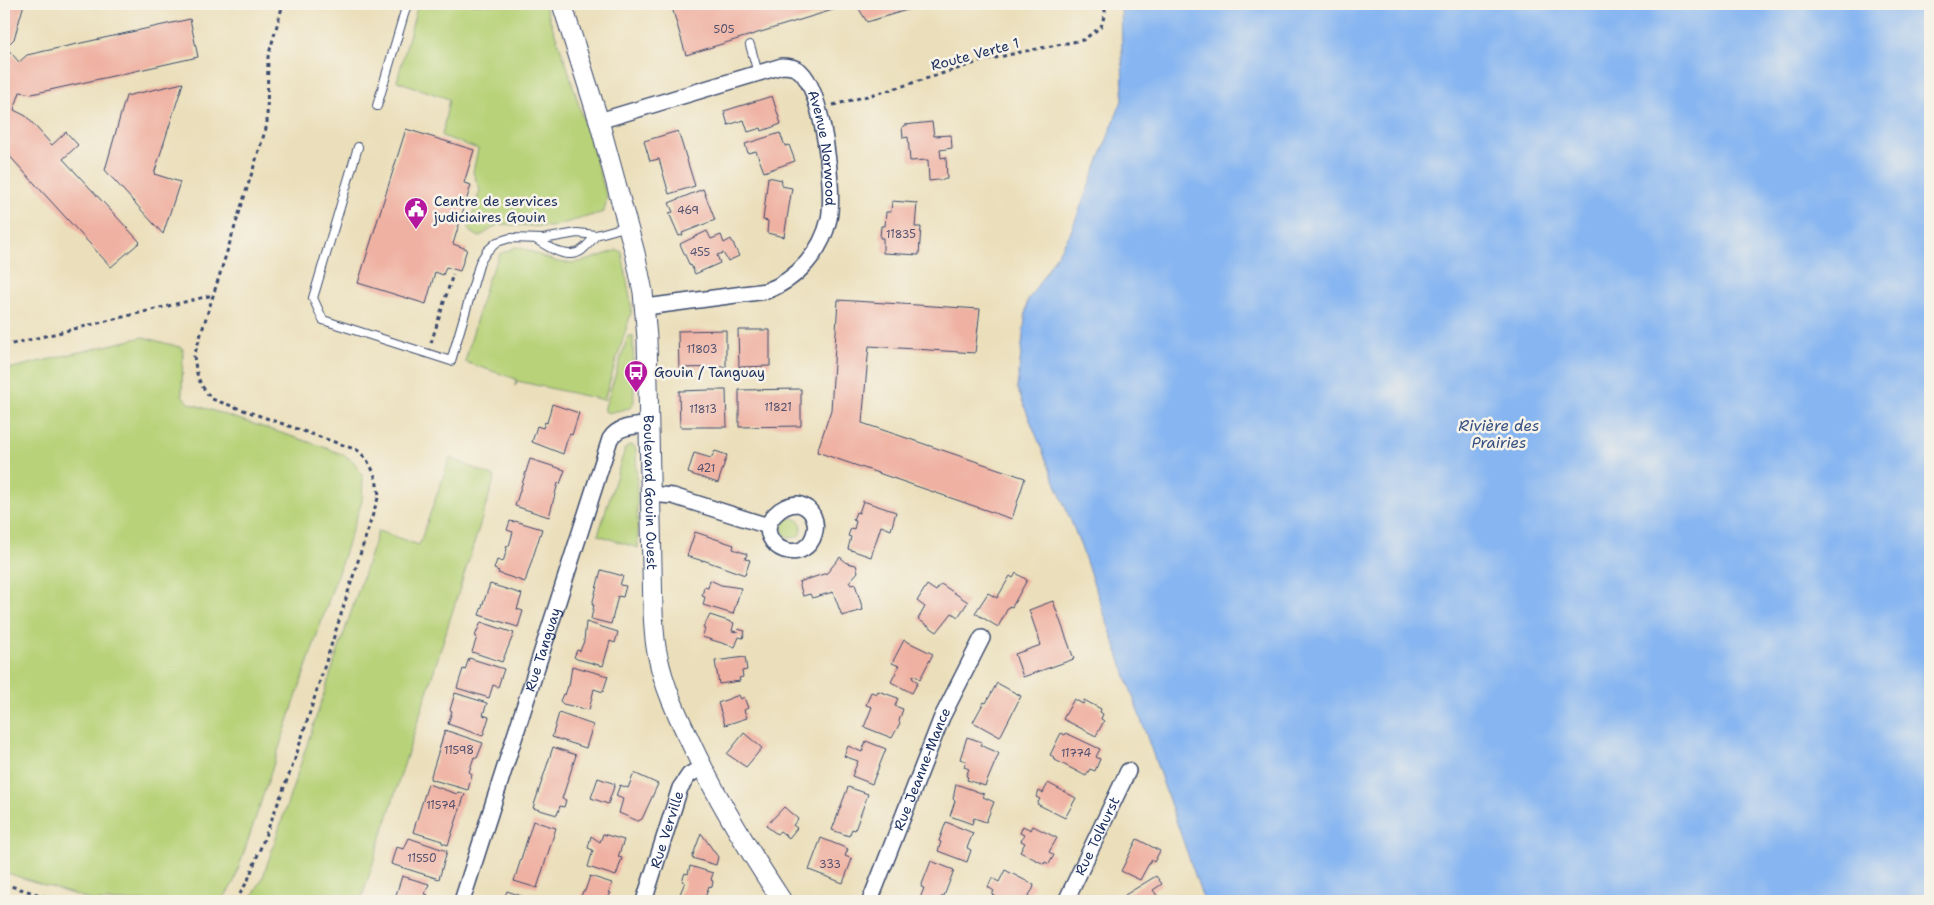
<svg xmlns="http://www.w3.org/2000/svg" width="1934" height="905" viewBox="0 0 1934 905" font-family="'Shantell Sans',sans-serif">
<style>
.green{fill:#b7d278;stroke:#69806b}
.water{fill:#86b5f1;stroke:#5072a8}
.building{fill:#efb1a2}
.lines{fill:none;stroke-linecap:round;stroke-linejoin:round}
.service-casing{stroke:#3a496c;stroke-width:10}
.minor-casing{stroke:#3a496c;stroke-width:18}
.tertiary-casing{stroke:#3a496c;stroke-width:21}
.path{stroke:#3a496c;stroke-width:3;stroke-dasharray:4 4;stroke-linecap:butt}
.service{stroke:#fff;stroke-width:8}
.minor{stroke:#fff;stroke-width:15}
.tertiary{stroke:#fff;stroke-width:19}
.labels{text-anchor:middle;stroke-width:5;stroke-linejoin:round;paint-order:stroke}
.number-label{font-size:11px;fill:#50506f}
.street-label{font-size:14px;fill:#1b2f5e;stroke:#f7f3e8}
.poi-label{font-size:14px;fill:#1b2f5e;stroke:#f7f3e8;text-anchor:start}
.water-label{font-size:15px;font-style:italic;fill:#365083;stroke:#f7f3e8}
</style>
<rect width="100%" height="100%" fill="#f7f3e8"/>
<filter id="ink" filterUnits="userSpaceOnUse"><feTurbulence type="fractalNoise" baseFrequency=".02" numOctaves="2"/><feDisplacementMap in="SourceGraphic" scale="10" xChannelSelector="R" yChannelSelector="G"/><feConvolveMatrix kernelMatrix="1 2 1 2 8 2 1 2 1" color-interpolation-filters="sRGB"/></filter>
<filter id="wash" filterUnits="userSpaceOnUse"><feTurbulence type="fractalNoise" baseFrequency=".0096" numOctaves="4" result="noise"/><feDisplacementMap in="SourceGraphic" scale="20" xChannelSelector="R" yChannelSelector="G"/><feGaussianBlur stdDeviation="1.12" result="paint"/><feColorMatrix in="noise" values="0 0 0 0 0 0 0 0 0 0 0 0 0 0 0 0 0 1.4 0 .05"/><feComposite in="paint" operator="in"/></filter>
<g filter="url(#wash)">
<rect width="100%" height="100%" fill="#ebdfbb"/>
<g class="green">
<polygon points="418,4 544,4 566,63 607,197 604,212 551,227 499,224 479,237 468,230 480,190 473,172 478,149 442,136 449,99 397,81"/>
<path d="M516,247C528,249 537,255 549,259C573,269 595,257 618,250L622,252L632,310L604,400L517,381L515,386L516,379L465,362L487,281L500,254Z"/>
<polygon points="628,336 633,336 634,402 630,408 608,413 605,411 605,407"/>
<polygon points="143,337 183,348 182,395 189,403 321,446 344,455 354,462 363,477 362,501 234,882 222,901 94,901 4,872 4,370"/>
<polygon points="628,445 634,446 636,450 638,548 598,535 625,449"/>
<polygon points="450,458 495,477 361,901 250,901 263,877 378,531 419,545"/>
<circle cx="792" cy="528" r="10"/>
</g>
<polygon class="water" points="1121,4 1930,4 1930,901 1204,901 1079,541 1017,388 1027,302 1070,234 1123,98"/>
<g id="blocks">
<g class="building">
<polygon points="4,4 24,4 14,39 6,47 19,62 27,55 190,19 198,57 32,94 20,92 14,110 26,116 52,145 66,132 78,145 63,159 140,242 111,267 4,150"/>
<polygon points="671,4 852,4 686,55"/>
<polygon points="856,4 927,4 867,22"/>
<polygon points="183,83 154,174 180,182 163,234 105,170 126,96"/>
<polygon points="772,96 781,124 762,131 761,128 748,132 744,120 728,125 724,111"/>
<polygon points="932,122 934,136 951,135 952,148 940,150 941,158 946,157 947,179 929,181 928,160 910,161 908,137 903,138 902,127 905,126 905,125"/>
<polygon points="406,129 474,150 464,183 471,185 453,244 467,249 460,271 446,267 443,275 435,272 426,304 358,283"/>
<polygon points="678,131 695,186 669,194 659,159 650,161 644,141"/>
<polygon points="780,133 785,146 789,145 795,161 764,172 756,151 748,153 745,144"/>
<polygon points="768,177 782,180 781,186 792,188 784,237 767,233 768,221 763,220"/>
<polygon points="703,189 715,220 682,233 683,235 679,236 669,213 673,212 669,203"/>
<polygon points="892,201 917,203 915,227 921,227 919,255 883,253 883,238 880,238 881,226 885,226 886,212 891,212"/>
<polygon points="707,231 711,239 721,235 724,243 731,239 739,256 728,261 723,253 717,255 720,263 695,274 691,265 690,266 680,244"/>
<polygon points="838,300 980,309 975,353 869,346 862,423 1025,478 1012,519 817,452 831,410"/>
<polygon points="726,330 726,367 679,368 678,331"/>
<polygon points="738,330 770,330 770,366 739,367"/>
<polygon points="801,389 801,426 739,427 739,390"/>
<polygon points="710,390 726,390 727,427 680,427 679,391"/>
<polygon points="552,404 579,413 572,435 570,434 567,440 563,454 532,442 537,426 543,428 545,422 547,423"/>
<polygon points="715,451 727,455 718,483 688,473 694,453 711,458"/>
<polygon points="530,459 565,470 560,484 558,483 549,517 515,506"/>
<polygon points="863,501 896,512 891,530 881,526 871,557 848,549 851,537 848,536 851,528 854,529 856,521 853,520 856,512 859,513"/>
<polygon points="510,521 514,522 515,521 542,529 525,582 498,573 499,571 494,569 497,560 503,562 507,549 506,547 509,546 513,532 507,530"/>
<polygon points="695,532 734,545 733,549 747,554 745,559 750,560 745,575 703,560 703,561 687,556"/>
<polygon points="840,557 847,563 856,565 858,572 849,582 851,585 855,584 863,610 842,616 833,592 812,598 810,594 803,596 799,582 827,573"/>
<polygon points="601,570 623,576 620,585 626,586 623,597 618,596 611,624 591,619 594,605 592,605"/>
<polygon points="1016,573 1027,580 1012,607 1009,606 998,627 975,613 988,593 997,598 1010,576 1013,578"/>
<polygon points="710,580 721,585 741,588 733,614 703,605 705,597 702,596 704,587 708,588"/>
<polygon points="490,584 522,594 517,609 523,611 518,627 479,615"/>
<polygon points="941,584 968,602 958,617 952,613 937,632 918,619 925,607 917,601 927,585 936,591"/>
<polygon points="1053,601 1074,659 1023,677 1015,654 1041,645 1029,610"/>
<polygon points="710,615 734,623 732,631 737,632 738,629 745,631 743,638 739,637 735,647 702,637 705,629 703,628"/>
<polygon points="481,622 514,633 502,662 472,652 477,637 475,636"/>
<polygon points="586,622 618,632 615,643 610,641 603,666 577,659 574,657 577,650 580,651 584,641"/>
<polygon points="904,640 933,654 920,679 914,675 912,678 918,682 912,693 891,682 899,666 892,663"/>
<polygon points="745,657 747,670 742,671 743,677 739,678 740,681 719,684 715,661"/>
<polygon points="469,658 504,669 498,687 493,685 489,698 457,688 463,669 465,670"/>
<polygon points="572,666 608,676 603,692 594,689 589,710 563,704 560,701 563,694 565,695 568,686 569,686"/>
<polygon points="997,683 1021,696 1000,737 973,722 984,702 986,703"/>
<polygon points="878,691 898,698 895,706 903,709 899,721 900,723 892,738 864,727 872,707 866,705 871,692 877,694"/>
<polygon points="455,693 487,703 483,715 489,717 483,736 448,724 452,711 450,710"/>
<polygon points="739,695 741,699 744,697 748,708 744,710 747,718 725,725 718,703"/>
<polygon points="1074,699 1083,704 1084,700 1101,709 1100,712 1103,714 1101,719 1104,721 1096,736 1063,719"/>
<polygon points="559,713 593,725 586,748 552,737"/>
<polygon points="445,730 483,743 477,758 474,757 469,772 472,774 468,790 430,779"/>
<polygon points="744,733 762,748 746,767 727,754"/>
<polygon points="1061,733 1065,735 1066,733 1100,749 1096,757 1100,759 1095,771 1090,769 1086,776 1053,759 1054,757 1050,755"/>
<polygon points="967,737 982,742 980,745 999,753 985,786 967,780 968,777 966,776 969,769 964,767 966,761 960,759"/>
<polygon points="866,741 886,749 872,784 852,776 858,761 844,756 848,746 862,752"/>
<polygon points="553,747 576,755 562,799 566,800 564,807 560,806 557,815 533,808"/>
<polygon points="634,773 658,784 642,819 638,821 619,813 623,799 616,796 620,785 628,788"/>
<polygon points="598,778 615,784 608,804 591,798"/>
<polygon points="1048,783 1076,798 1065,818 1037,804 1040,799 1036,797 1039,791 1043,793"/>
<polygon points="428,784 457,794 458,792 465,794 448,845 442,843 442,841 413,832"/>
<polygon points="956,784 984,794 983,797 994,802 986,822 974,818 972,824 950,816 955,801 953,799"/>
<polygon points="848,787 868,794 855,830 852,829 849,836 832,830"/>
<polygon points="784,807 798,819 793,825 797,828 789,838 780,831 777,834 766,826"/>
<polygon points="533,821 556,828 537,888 514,881"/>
<polygon points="946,822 973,833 967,848 971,850 967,862 938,851 941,842 939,841"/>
<polygon points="1023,826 1031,830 1033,826 1057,838 1049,852 1054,855 1049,864 1045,862 1044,864 1020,852 1025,843 1021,841 1024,835 1020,833"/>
<polygon points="701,833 718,857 716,865 692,858"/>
<polygon points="603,834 624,840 618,857 622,858 616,876 588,867 593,850 588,848 591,836 600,842"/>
<polygon points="409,838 447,851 439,879 391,864 396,847 404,849"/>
<polygon points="821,838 848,849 845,856 852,859 843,883 809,870"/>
<polygon points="1137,839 1160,851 1154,862 1151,860 1140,880 1121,871"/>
<polygon points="931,861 954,870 944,896 942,896 940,901 919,901 924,888 921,887"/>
<polygon points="690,866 713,873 711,880 713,881 712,887 709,886 704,901 677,901 685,882 682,881 685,873 688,874"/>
<polygon points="1005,870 1034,885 1033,889 1025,901 1011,901 1005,898 1003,901 992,895 994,891 988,887 992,878 999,882"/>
<polygon points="402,876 429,884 425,894 428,895 426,901 394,901"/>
<polygon points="590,876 612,883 609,893 611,893 606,901 582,901 583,898 581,897 583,891 585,891"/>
<polygon points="1156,876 1162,884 1153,890 1161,901 1129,901 1125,895"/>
<polygon points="507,891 530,899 529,901 503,901"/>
</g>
</g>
</g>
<g filter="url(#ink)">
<use href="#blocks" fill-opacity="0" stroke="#3a496c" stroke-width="1"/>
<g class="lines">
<g class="service-casing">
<g id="service">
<polyline points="750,45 758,73"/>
<polyline points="377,106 407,4"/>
<polyline points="358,147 313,298 323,320 451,361 480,262 487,251 497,242 510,238 543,239 577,233 596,235 628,226"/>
<path d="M537,240C549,247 568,261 582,250C587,246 592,240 596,235"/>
</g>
</g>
<g class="minor-casing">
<g id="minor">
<path id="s1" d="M599,121L782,66C789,66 795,67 800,71C823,91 835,190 829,219C822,251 797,280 766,291L646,307"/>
<polyline points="650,494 673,496 768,526"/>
<path d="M798,504C829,512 815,561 784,550C778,548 773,543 770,537C762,521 782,504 798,504Z"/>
<path id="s2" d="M462,901L610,439C618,426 634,426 647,425"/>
<path id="s3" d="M644,901L680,788L689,775L702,767"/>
<path id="s4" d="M870,901L942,717L982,638"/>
<path id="s5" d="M1066,901L1128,771"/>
</g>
</g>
<g class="tertiary-casing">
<g id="tertiary">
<path id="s6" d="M562,4L599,121L635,253L643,292L647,338L653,612C654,627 654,642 658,657C664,686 676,712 689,739C715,796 748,849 782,901"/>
</g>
</g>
<g class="path">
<polyline points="833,105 890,90 982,61 1021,52 1083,40 1101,27 1105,13 1105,4"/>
<polyline points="431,343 453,274"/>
<polyline points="4,346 213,295"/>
<polyline points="4,884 60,901"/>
<path d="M236,901L248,880L294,762L379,495C376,476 372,462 357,450L212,399C198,383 197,377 194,356L267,125L268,57L283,4"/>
</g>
<use href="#service" class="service"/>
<use href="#minor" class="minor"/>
<use href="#tertiary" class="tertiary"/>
</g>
</g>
<defs>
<g id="civic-pin" transform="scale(1.25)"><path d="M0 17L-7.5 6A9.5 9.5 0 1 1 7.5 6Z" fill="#b5179e" stroke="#f7f3e8"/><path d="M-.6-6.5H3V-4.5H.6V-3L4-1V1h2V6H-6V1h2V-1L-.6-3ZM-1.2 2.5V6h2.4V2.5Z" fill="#fff"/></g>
<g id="bus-pin" transform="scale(1.25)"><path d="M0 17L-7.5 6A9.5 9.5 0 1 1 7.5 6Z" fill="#b5179e" stroke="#f7f3e8"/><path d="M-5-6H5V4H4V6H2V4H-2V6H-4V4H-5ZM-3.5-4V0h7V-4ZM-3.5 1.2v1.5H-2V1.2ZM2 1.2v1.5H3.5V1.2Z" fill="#fff"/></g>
</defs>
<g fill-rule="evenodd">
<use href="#civic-pin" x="416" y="209"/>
<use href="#bus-pin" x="636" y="372"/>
</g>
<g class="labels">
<g class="number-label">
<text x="724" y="33">505</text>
<text x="688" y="214">469</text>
<text x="901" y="238">11835</text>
<text x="700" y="256">455</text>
<text x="702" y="353">11803</text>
<text x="778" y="411">11821</text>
<text x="703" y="413">11813</text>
<text x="706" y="472">421</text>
<text x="459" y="754">11598</text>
<text x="1076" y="757">11774</text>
<text x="441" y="809">11574</text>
<text x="422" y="862">11550</text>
<text x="830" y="868">333</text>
</g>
<g class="street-label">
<text transform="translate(975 54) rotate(-15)" y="5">Route Verte 1</text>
<text dy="5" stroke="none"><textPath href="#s1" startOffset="292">Avenue Norwood</textPath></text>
<text dy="5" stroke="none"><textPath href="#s6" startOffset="500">Boulevard Gouin Ouest</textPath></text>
<text dy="5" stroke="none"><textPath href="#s2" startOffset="264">Rue Tanguay</textPath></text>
<text dy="5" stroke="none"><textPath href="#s4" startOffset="142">Rue Jeanne-Mance</textPath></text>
<text dy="5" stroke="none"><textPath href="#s3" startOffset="75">Rue Verville</textPath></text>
<text dy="5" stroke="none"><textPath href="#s5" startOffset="72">Rue Tolhurst</textPath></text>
</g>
<g class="poi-label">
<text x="434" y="206">Centre de services<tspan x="434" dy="16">judiciaires Gouin</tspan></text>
<text x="654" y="377">Gouin / Tanguay</text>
</g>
<g class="water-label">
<text x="1499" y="431">Rivière des<tspan x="1499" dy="17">Prairies</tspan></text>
</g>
</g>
<rect width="1934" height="905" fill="none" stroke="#f7f3e8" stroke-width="20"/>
</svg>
